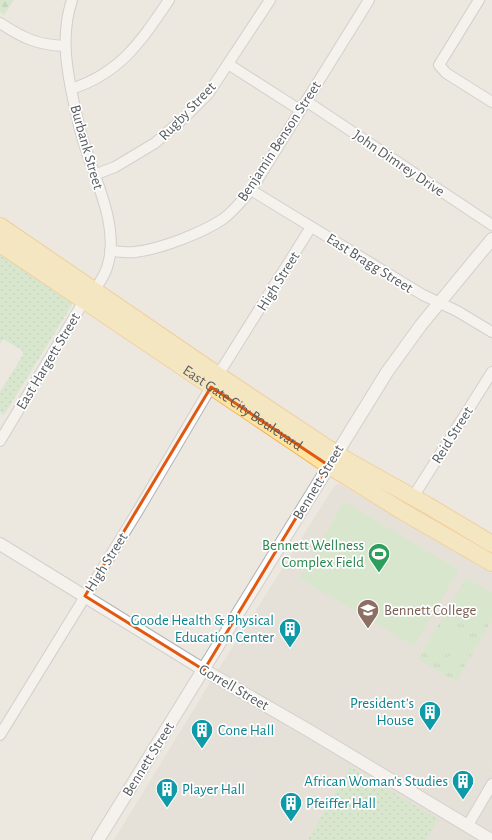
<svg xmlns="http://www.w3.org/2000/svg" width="492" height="840" viewBox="0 0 492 840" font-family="'Alegreya Sans',sans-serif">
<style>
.education{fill:#ded9d0}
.grass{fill:url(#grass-dots)}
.forest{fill:url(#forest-firs)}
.park{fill:url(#park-tufts)}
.pitch{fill:#bfe5ba}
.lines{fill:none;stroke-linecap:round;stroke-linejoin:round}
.minor-casing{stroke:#b0b4b8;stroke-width:12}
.tertiary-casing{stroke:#b0b4b8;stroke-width:14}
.primary-casing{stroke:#f5b24f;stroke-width:18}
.minor{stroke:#fff;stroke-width:10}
.tertiary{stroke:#fff;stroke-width:12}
.primary{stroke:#ffe4a1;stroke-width:16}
.marked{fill:none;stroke:#e15910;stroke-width:3;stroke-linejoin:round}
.labels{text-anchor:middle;stroke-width:3.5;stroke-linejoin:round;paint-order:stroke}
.street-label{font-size:15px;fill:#585d61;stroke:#fff}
.leisure-label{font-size:15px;fill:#27864d;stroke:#fff;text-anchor:end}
.education-label{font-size:15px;fill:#785e54;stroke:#fff;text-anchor:start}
.culture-label{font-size:15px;fill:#0d838f;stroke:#fff;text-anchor:end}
</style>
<defs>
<pattern id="grass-dots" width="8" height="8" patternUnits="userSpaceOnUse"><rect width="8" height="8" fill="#bfe5ba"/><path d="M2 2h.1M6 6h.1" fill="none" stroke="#9ebd9b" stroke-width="1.8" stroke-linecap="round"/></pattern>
<pattern id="forest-firs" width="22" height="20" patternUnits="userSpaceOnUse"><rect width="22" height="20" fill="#bfe5ba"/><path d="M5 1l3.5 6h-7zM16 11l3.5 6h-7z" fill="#9ebd9b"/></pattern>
<pattern id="park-tufts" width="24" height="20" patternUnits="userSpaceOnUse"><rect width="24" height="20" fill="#bfe5ba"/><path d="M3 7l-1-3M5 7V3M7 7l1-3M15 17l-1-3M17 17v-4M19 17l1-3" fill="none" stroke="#9ebd9b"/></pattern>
</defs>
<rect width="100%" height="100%" fill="#ece7df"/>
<polygon class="education" points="337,484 341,485 492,573 492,767 491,769 492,770 492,840 114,840 208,686 335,485"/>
<g class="grass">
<polygon points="0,254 72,303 72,305 4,415 0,412 0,392 23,355 22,350 3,339 0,344"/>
<polygon points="350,767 438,819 426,840 308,840"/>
</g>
<polygon class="forest" points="0,0 14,0 4,15 0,12"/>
<polygon class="park" points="466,578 492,593 492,620 456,682 418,659"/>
<g class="pitch">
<polygon points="344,502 459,570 414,646 299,578"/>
<polygon points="465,582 480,592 462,623 446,614"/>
<polygon points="484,597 492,602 492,612 481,631 468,624"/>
<polygon points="441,627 453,635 437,661 425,654"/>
<polygon points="460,639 472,646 456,672 444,665"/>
</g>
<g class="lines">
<g class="minor-casing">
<g id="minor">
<path d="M72,0C60,36 67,72 75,108C78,120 80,132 84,143C95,180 119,226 108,264C106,274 100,282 94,291"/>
<polyline points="479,0 439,65 446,73 492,102"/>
<path d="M0,23C23,38 37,45 65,46"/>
<polyline points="228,64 300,110"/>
<path d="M71,89C121,73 141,41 169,0"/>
<polyline points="306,101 492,225"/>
<polyline points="94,175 115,167 155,143 185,117 208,94 270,0"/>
<polyline points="251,190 423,295 457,311 492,332"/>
<path d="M110,251C119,251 127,253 135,252C161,249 202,233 223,219C234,211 242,200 251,190L369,0"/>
<polyline points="218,375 311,227"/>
<polyline points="0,441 84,301"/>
<polyline points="413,497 492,372"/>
<polyline points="0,735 139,509 211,387"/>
<polyline points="468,825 492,784"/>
</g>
</g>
<g class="tertiary-casing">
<g id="tertiary">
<polyline points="0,544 204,670 308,730 491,840"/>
<polyline points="98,840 387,372 421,325 492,239"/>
</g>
</g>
<g class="primary-casing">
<g id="primary">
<polyline points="0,226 218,375 323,445 350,462 427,505 492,544"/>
<path id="s1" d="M0,244L328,465L402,511L492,563"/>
</g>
</g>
<use href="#minor" class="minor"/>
<use href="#tertiary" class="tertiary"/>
<use href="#primary" class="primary"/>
</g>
<path d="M0 0H492V840H0ZM211,387L328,465L204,670L85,596Z" fill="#ece7df" fill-opacity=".55" fill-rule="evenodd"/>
<path class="marked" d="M211,387L328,465L204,670L85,596Z"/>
<defs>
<g id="stadium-pin" transform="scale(1.15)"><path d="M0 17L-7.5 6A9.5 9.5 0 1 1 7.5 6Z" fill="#2e9e5b" stroke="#fff"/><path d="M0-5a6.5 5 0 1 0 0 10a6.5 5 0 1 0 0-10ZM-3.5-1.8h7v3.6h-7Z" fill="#fff"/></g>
<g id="university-pin" transform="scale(1.15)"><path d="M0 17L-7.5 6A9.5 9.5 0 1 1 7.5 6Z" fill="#8d6e63" stroke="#fff"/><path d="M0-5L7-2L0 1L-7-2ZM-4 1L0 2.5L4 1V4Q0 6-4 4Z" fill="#fff"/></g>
<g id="building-pin" transform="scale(1.15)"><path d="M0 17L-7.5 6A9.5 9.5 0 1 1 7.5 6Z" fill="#0f9aa8" stroke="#fff"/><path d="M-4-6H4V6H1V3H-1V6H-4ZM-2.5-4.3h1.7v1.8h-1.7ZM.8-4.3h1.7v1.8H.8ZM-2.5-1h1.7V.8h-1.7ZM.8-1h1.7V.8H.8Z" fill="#fff"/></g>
</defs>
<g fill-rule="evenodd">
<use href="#stadium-pin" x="379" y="554"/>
<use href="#university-pin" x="368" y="610"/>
<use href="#building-pin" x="290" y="629"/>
<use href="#building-pin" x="430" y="712"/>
<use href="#building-pin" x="202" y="730"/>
<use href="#building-pin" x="463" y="781"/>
<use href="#building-pin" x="167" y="789"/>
<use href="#building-pin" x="291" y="803"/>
</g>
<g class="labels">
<g class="street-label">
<text transform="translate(187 111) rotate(-46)" y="5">Rugby Street</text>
<text transform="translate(279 141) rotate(-57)" y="5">Benjamin Benson Street</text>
<text transform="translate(87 147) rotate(74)" y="5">Burbank Street</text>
<text transform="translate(399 163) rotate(34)" y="5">John Dimrey Drive</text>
<text transform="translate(370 263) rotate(32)" y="5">East Bragg Street</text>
<text transform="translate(278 281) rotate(-58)" y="5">High Street</text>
<text transform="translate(48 361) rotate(-59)" y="5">East Hargett Street</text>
<text dy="5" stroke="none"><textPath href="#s1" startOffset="293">East Gate City Boulevard</textPath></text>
<text transform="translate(452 435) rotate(-58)" y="5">Reid Street</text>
<text transform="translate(318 482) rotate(-59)" y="5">Bennett Street</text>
<text transform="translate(106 562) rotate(-58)" y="5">High Street</text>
<text transform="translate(234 687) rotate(30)" y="5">Gorrell Street</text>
<text transform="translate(148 759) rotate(-58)" y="5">Bennett Street</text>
</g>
<g class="leisure-label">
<text x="364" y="550">Bennett Wellness<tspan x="364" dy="17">Complex Field</tspan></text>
</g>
<g class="education-label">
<text x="384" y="615">Bennett College</text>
</g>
<g class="culture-label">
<text x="274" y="625">Goode Health &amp; Physical<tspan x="274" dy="17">Education Center</tspan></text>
<text x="414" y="708">President's<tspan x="414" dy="17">House</tspan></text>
<text x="218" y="735" text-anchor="start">Cone Hall</text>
<text x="448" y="786">African Woman's Studies</text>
<text x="182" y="794" text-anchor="start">Player Hall</text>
<text x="306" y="808" text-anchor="start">Pfeiffer Hall</text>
</g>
</g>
</svg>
